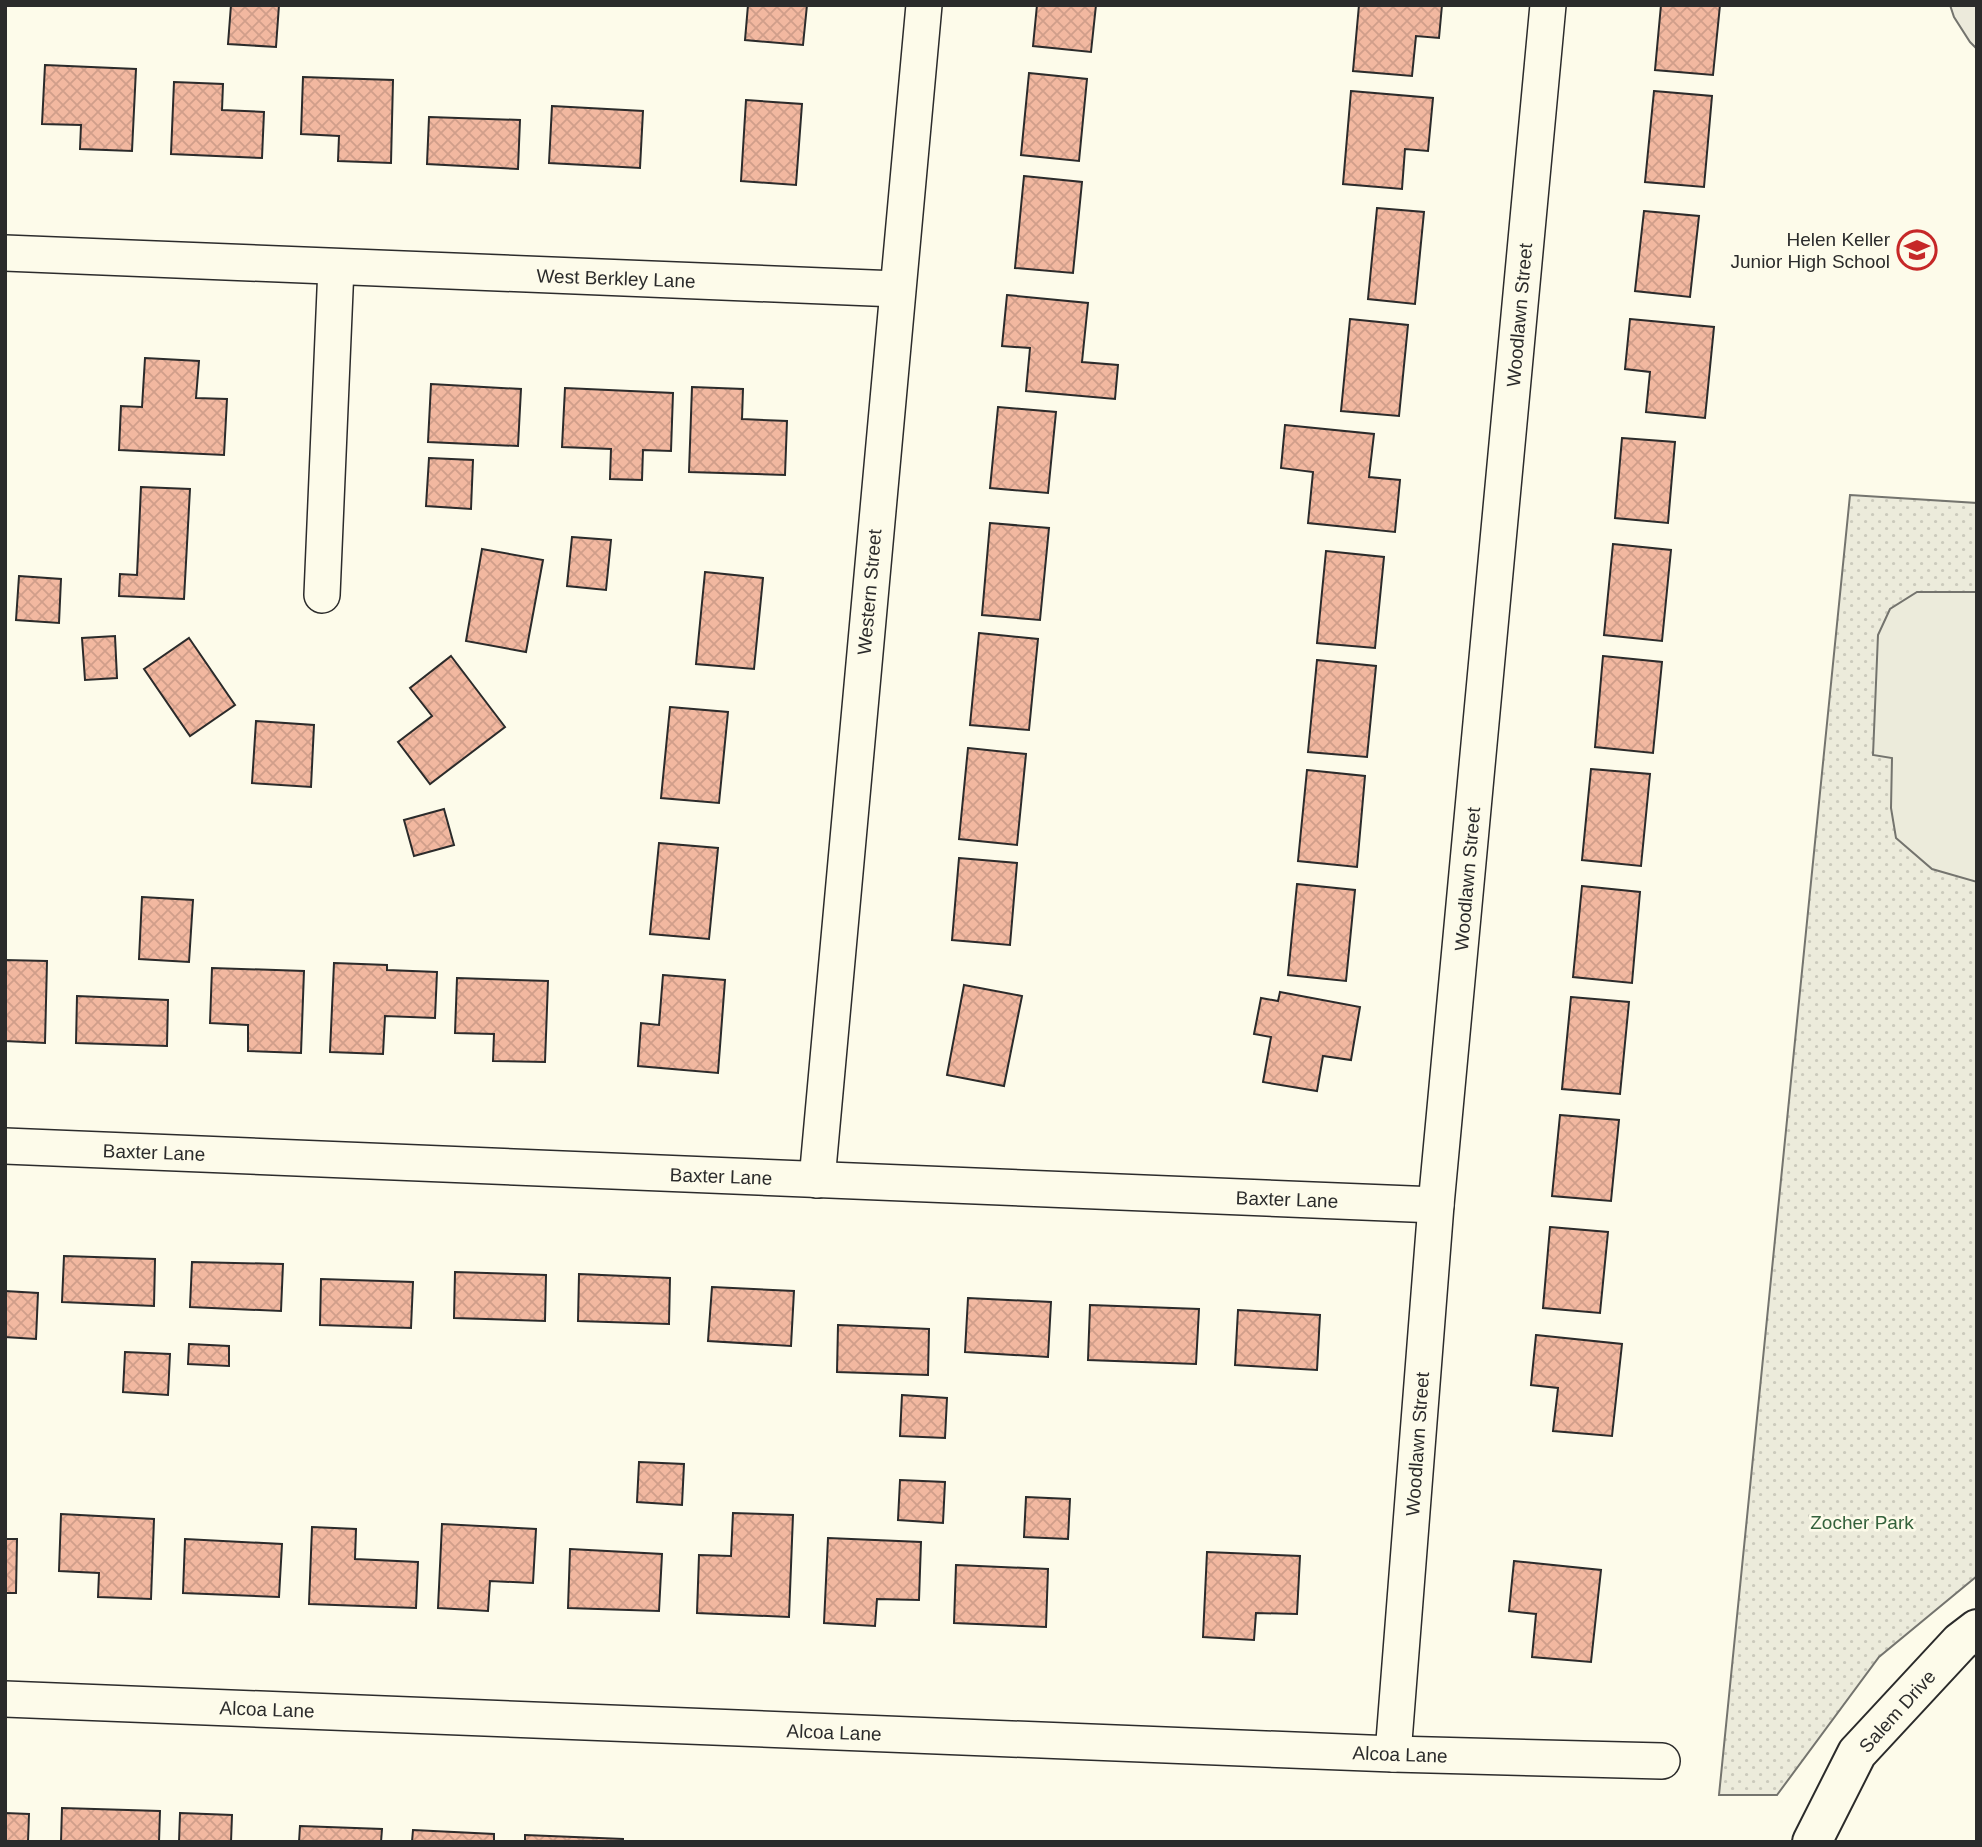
<svg xmlns="http://www.w3.org/2000/svg" width="1982" height="1847" viewBox="0 0 1982 1847" font-family="Helvetica,sans-serif">
<style>
.park{fill:url(#park-dots);stroke:#74746e;stroke-width:2}
.pitch{fill:#ecebdb;stroke:#74746e;stroke-width:2}
.parking{fill:#eceadb;stroke:#74746e;stroke-width:2}
.building{fill:url(#building-cross-hatch);stroke:#2b2b2b;stroke-width:2}
.lines{fill:none;stroke-linecap:round;stroke-linejoin:round}
.minor-casing{stroke:#2b2b2b;stroke-width:38}
.tertiary-casing{stroke:#2b2b2b;stroke-width:42}
.minor{stroke:#fdfbea;stroke-width:35}
.tertiary{stroke:#fdfbea;stroke-width:38}
.labels{text-anchor:middle;stroke-width:5;stroke-linejoin:round;paint-order:stroke}
.poi-label{font-size:19px;fill:#2b2b2b;stroke:#fdfbea;text-anchor:end}
.street-label{font-size:19px;fill:#2b2b2b;stroke:#fdfbea}
.park-label{font-size:19px;fill:#34623c;stroke:#fdfbea}
</style>
<defs>
<pattern id="park-dots" width="8" height="8" patternUnits="userSpaceOnUse" patternTransform="scale(1.75)"><rect width="8" height="8" fill="#ecebdb"/><path d="M2 2h.1M6 6h.1" fill="none" stroke="#cbcabc" stroke-width="1.8" stroke-linecap="round"/></pattern>
<pattern id="building-cross-hatch" width="8" height="8" patternUnits="userSpaceOnUse" patternTransform="scale(1.75)"><rect width="8" height="8" fill="#f2b8a0"/><path d="M0 0l8 8M0 8l8-8" fill="none" stroke="#d09e8a"/></pattern>
</defs>
<rect width="100%" height="100%" fill="#fdfbea"/>
<polygon class="park" points="1850,495 1977,503 1977,1576 1879,1657 1777,1795 1719,1795"/>
<polygon class="pitch" points="1917,592 1977,592 1977,882 1932,869 1896,838 1891,808 1892,758 1873,755 1878,635 1890,609"/>
<polygon class="parking" points="1950,5 1977,5 1977,49 1970,42 1954,17"/>
<g class="building">
<polygon points="231,5 279,5 276,47 228,44"/>
<polygon points="748,5 807,5 803,45 745,40"/>
<polygon points="1037,5 1096,5 1091,52 1033,46"/>
<polygon points="1359,5 1442,5 1439,38 1416,36 1412,76 1353,71"/>
<polygon points="1661,5 1720,5 1713,75 1655,70"/>
<polygon points="45,65 136,69 132,151 80,149 81,125 42,124"/>
<polygon points="1029,73 1087,79 1079,161 1021,155"/>
<polygon points="303,77 393,80 391,163 338,161 339,136 301,134"/>
<polygon points="174,82 223,84 222,110 264,112 262,158 171,154"/>
<polygon points="1351,91 1433,98 1428,151 1405,149 1402,189 1343,184"/>
<polygon points="1654,91 1712,96 1704,187 1645,182"/>
<polygon points="746,100 802,104 796,185 741,181"/>
<polygon points="552,106 643,111 640,168 549,163"/>
<polygon points="429,117 520,120 518,169 427,164"/>
<polygon points="1024,176 1082,182 1073,273 1015,268"/>
<polygon points="1377,208 1424,212 1415,304 1368,299"/>
<polygon points="1644,211 1699,216 1690,297 1635,291"/>
<polygon points="1007,295 1088,303 1082,362 1118,365 1115,399 1026,391 1030,348 1002,346"/>
<polygon points="1350,319 1408,325 1399,416 1341,411"/>
<polygon points="1630,319 1714,327 1705,418 1646,412 1650,372 1625,369"/>
<polygon points="145,358 199,361 196,398 227,399 224,455 119,450 121,406 142,407"/>
<polygon points="431,384 521,389 518,446 428,442"/>
<polygon points="692,387 743,389 742,419 787,421 785,475 689,472"/>
<polygon points="565,388 673,393 671,451 643,450 642,480 610,479 611,449 562,447"/>
<polygon points="998,407 1056,412 1048,493 990,488"/>
<polygon points="1285,425 1374,434 1369,477 1400,480 1395,532 1308,523 1313,472 1281,468"/>
<polygon points="1622,438 1675,442 1668,523 1615,518"/>
<polygon points="429,458 473,460 471,509 426,506"/>
<polygon points="141,487 190,489 184,599 119,596 120,574 137,575"/>
<polygon points="990,523 1049,528 1040,620 982,615"/>
<polygon points="572,537 611,540 606,590 567,586"/>
<polygon points="1613,544 1671,550 1662,641 1604,635"/>
<polygon points="482,549 543,560 526,652 466,641"/>
<polygon points="1326,551 1384,557 1375,648 1317,643"/>
<polygon points="705,572 763,578 754,669 696,664"/>
<polygon points="19,576 61,579 59,623 16,620"/>
<polygon points="979,633 1038,639 1029,730 970,725"/>
<polygon points="115,636 117,678 85,680 82,638"/>
<polygon points="189,638 235,705 190,736 144,669"/>
<polygon points="451,656 505,727 430,784 398,742 432,716 410,688"/>
<polygon points="1603,656 1662,662 1653,753 1595,747"/>
<polygon points="1317,660 1376,666 1367,757 1308,752"/>
<polygon points="670,707 728,712 719,803 661,798"/>
<polygon points="256,721 314,725 311,787 252,783"/>
<polygon points="968,748 1026,754 1017,845 959,839"/>
<polygon points="1591,769 1650,774 1641,866 1582,860"/>
<polygon points="1307,770 1365,776 1357,867 1298,861"/>
<polygon points="444,809 454,845 414,856 404,820"/>
<polygon points="659,843 718,848 709,939 650,934"/>
<polygon points="959,858 1017,863 1010,945 952,940"/>
<polygon points="1297,884 1355,890 1346,981 1288,975"/>
<polygon points="1582,886 1640,892 1632,983 1573,977"/>
<polygon points="142,897 193,900 189,962 139,959"/>
<polygon points="5,960 47,961 45,1043 5,1041"/>
<polygon points="334,963 387,965 387,970 437,972 435,1018 385,1016 383,1054 330,1052"/>
<polygon points="212,968 304,971 301,1053 248,1051 248,1025 210,1023"/>
<polygon points="663,975 725,980 718,1073 638,1066 641,1023 659,1025"/>
<polygon points="457,978 548,981 545,1062 493,1061 494,1034 455,1033"/>
<polygon points="964,985 1022,996 1004,1086 947,1075"/>
<polygon points="1280,992 1360,1007 1351,1060 1323,1056 1317,1091 1263,1082 1271,1037 1254,1034 1261,998 1278,1001"/>
<polygon points="77,996 168,1000 167,1046 76,1043"/>
<polygon points="1571,997 1629,1002 1620,1094 1562,1089"/>
<polygon points="1560,1115 1619,1120 1611,1201 1552,1196"/>
<polygon points="1550,1227 1608,1232 1600,1313 1543,1308"/>
<polygon points="64,1256 155,1259 154,1306 62,1302"/>
<polygon points="192,1262 283,1264 281,1311 190,1307"/>
<polygon points="455,1272 546,1275 545,1321 454,1318"/>
<polygon points="579,1274 670,1278 669,1324 578,1321"/>
<polygon points="321,1279 413,1282 411,1328 320,1325"/>
<polygon points="712,1287 794,1291 791,1346 708,1341"/>
<polygon points="5,1291 38,1293 36,1339 5,1337"/>
<polygon points="968,1298 1051,1302 1048,1357 965,1352"/>
<polygon points="1090,1305 1199,1309 1196,1364 1088,1360"/>
<polygon points="1238,1310 1320,1315 1317,1370 1235,1365"/>
<polygon points="838,1325 929,1329 928,1375 837,1372"/>
<polygon points="1536,1335 1622,1344 1612,1436 1553,1431 1558,1388 1531,1385"/>
<polygon points="189,1344 229,1346 229,1366 188,1364"/>
<polygon points="125,1352 170,1354 168,1395 123,1392"/>
<polygon points="902,1395 947,1398 945,1438 900,1436"/>
<polygon points="639,1462 684,1464 682,1505 637,1502"/>
<polygon points="900,1480 945,1482 943,1523 898,1520"/>
<polygon points="1026,1497 1070,1499 1068,1539 1024,1537"/>
<polygon points="733,1513 793,1515 789,1617 697,1613 699,1555 731,1556"/>
<polygon points="61,1514 154,1519 151,1599 98,1597 99,1573 59,1571"/>
<polygon points="442,1524 536,1529 533,1583 490,1581 488,1611 438,1608"/>
<polygon points="312,1527 356,1529 355,1559 418,1562 416,1608 309,1604"/>
<polygon points="828,1538 921,1542 919,1600 877,1599 875,1626 824,1623"/>
<polygon points="5,1539 17,1539 16,1593 5,1593"/>
<polygon points="185,1539 282,1544 279,1597 183,1593"/>
<polygon points="570,1549 662,1554 659,1611 568,1608"/>
<polygon points="1207,1552 1300,1556 1297,1614 1256,1613 1254,1640 1203,1637"/>
<polygon points="1514,1561 1601,1570 1591,1662 1532,1657 1536,1614 1509,1611"/>
<polygon points="956,1565 1048,1569 1046,1627 954,1623"/>
<polygon points="62,1808 160,1811 159,1842 61,1842"/>
<polygon points="5,1813 29,1814 28,1842 5,1842"/>
<polygon points="180,1813 232,1815 231,1842 179,1842"/>
<polygon points="300,1826 382,1829 381,1842 299,1842"/>
<polygon points="413,1830 494,1834 494,1842 412,1842"/>
<polygon points="525,1835 623,1839 623,1842 525,1842"/>
</g>
<g class="lines">
<g class="minor-casing">
<g id="minor">
<polyline points="5,253 897,289"/>
<polyline points="322,595 336,267"/>
<polyline points="5,1146 1436,1205"/>
<polyline points="817,1180 924,5"/>
<polyline points="5,1699 1393,1754 1662,1761"/>
<polyline points="1393,1754 1436,1205 1548,5"/>
</g>
</g>
<g class="tertiary-casing">
<polyline id="tertiary" points="1812,1842 1857,1753 1960,1642 1977,1629"/>
</g>
<use href="#minor" class="minor"/>
<use href="#tertiary" class="tertiary"/>
</g>
<defs>
<g id="school-ring" transform="scale(2.0125)"><circle r="9.5" fill="#fdfbea" stroke="#c62828" stroke-width="1.5"/><path d="M0-5L7-2L0 1L-7-2ZM-4 1L0 2.5L4 1V4Q0 6-4 4Z" fill="#c62828"/></g>
</defs>
<g fill-rule="evenodd">
<use href="#school-ring" x="1917" y="250"/>
</g>
<g class="labels">
<g class="poi-label">
<text x="1890" y="246">Helen Keller<tspan x="1890" dy="22">Junior High School</tspan></text>
</g>
<g class="street-label">
<text transform="translate(616 278) rotate(2)" y="7">West Berkley Lane</text>
<text transform="translate(1519 315) rotate(-85)" y="7">Woodlawn Street</text>
<text transform="translate(869 592) rotate(-85)" y="7">Western Street</text>
<text transform="translate(1467 879) rotate(-85)" y="7">Woodlawn Street</text>
<text transform="translate(154 1152) rotate(2)" y="7">Baxter Lane</text>
<text transform="translate(721 1176) rotate(2)" y="7">Baxter Lane</text>
<text transform="translate(1287 1199) rotate(2)" y="7">Baxter Lane</text>
<text transform="translate(1417 1444) rotate(-86)" y="7">Woodlawn Street</text>
<text transform="translate(267 1709) rotate(2)" y="7">Alcoa Lane</text>
<text transform="translate(1897 1711) rotate(-48)" y="7">Salem Drive</text>
<text transform="translate(834 1732) rotate(2)" y="7">Alcoa Lane</text>
<text transform="translate(1400 1754) rotate(2)" y="7">Alcoa Lane</text>
</g>
<g class="park-label">
<text x="1862" y="1529">Zocher Park</text>
</g>
</g>
<rect width="1982" height="1847" fill="none" stroke="#2b2b2b" stroke-width="14"/>
</svg>
